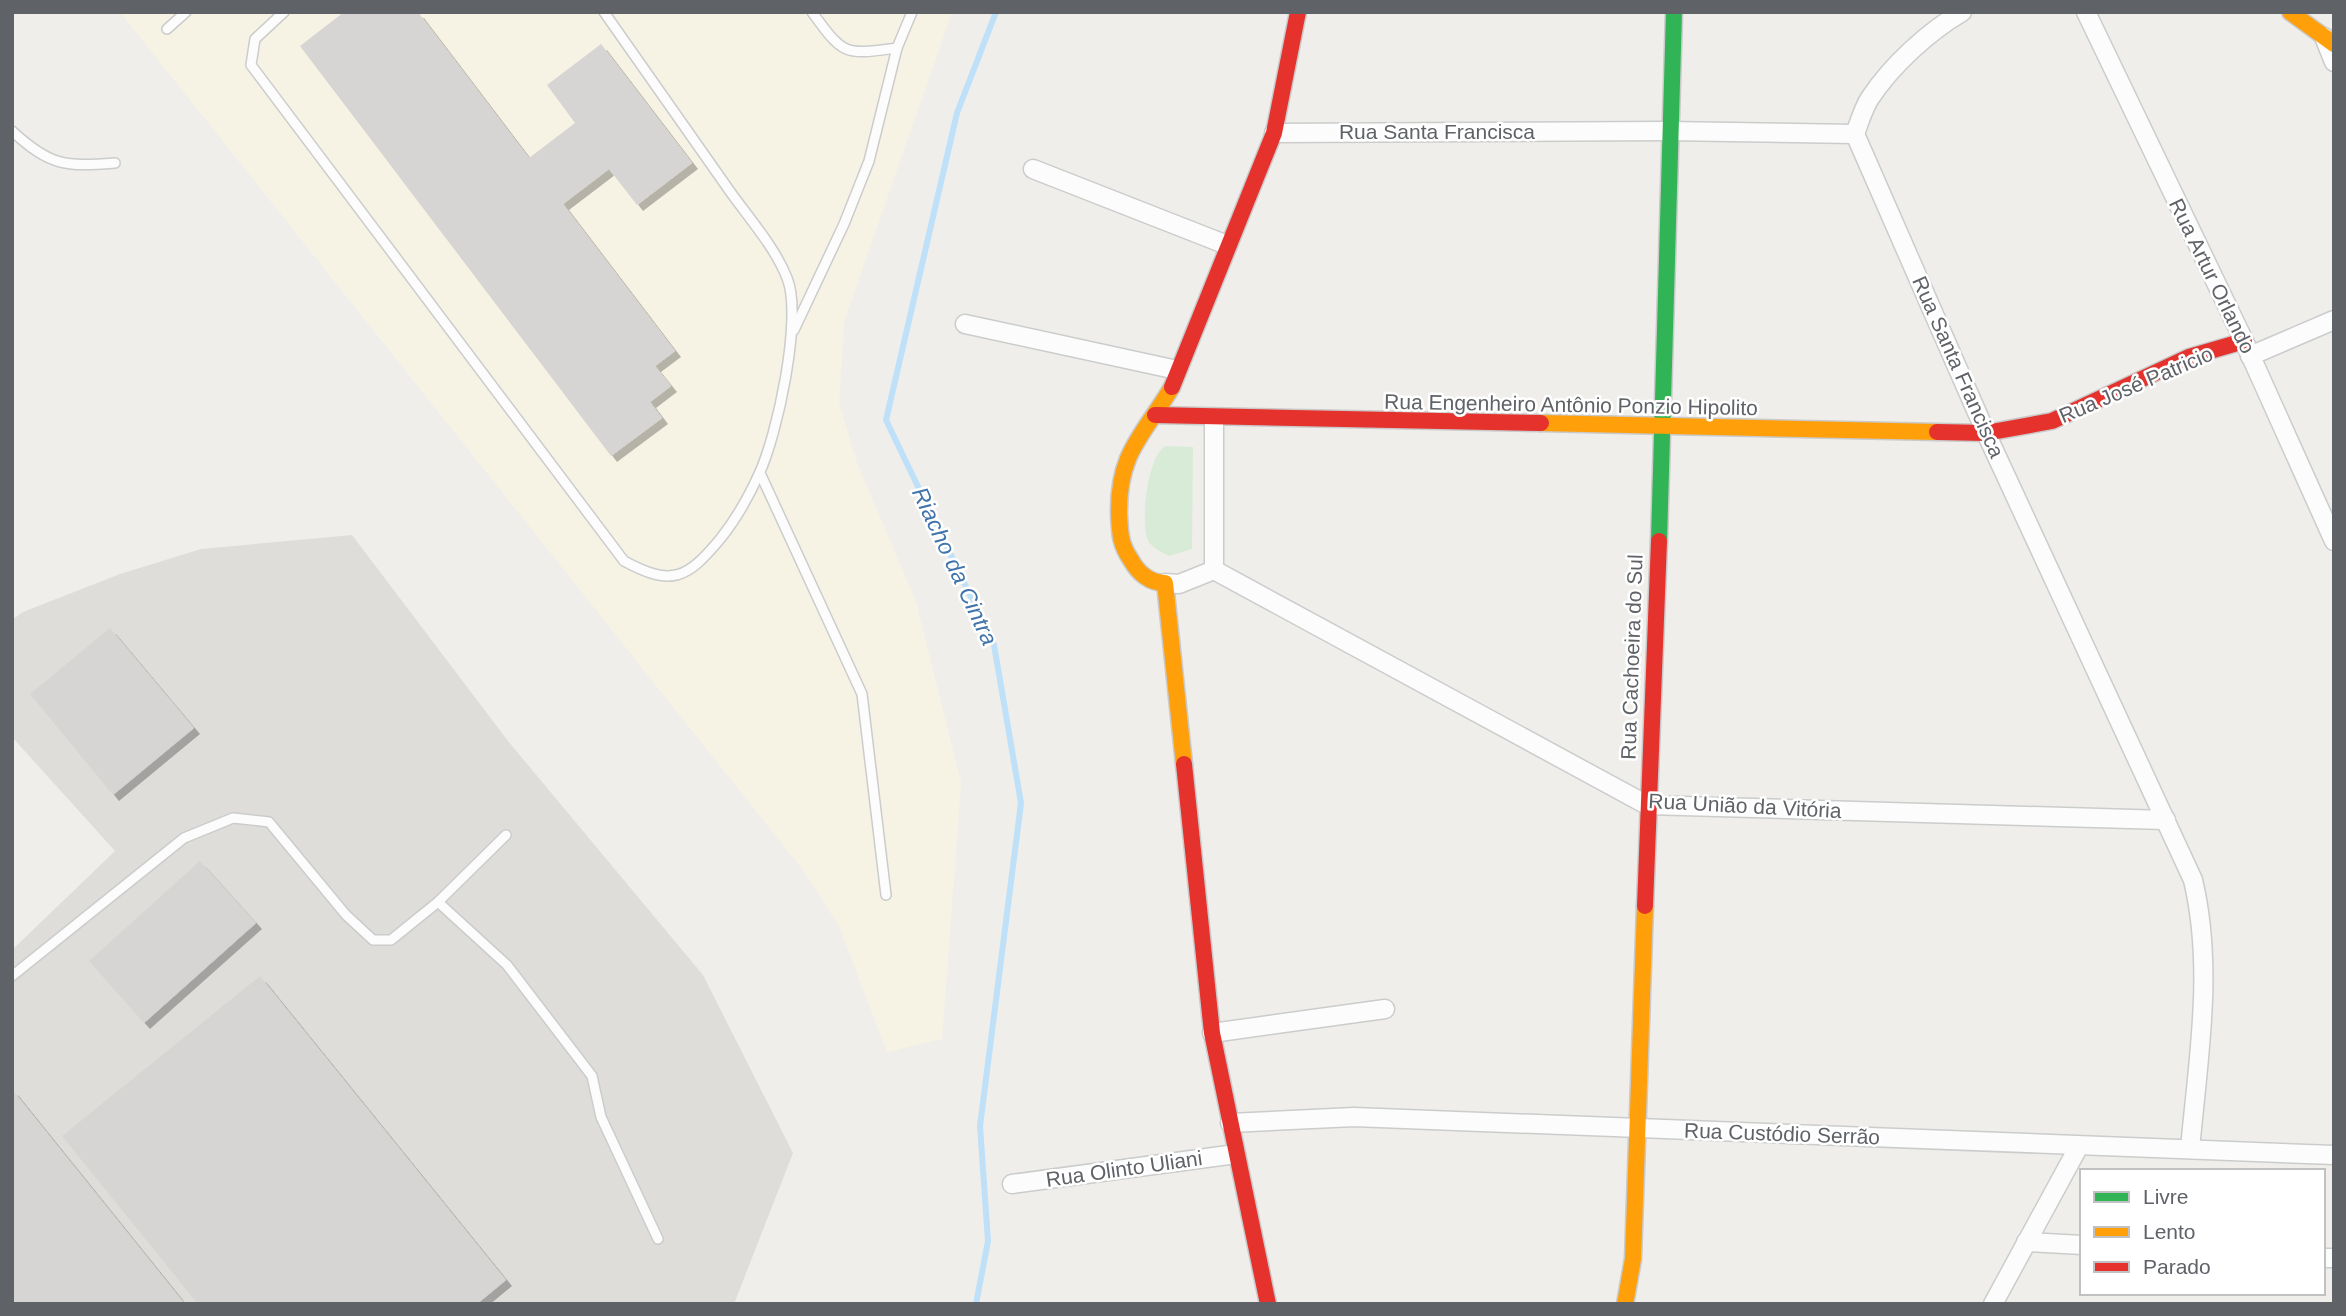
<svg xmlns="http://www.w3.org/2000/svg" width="2346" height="1316" viewBox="0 0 2346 1316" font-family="Helvetica,sans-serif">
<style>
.commercial{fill:#f7f3e4}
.industrial{fill:#dfddda}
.green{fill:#d8ebd6}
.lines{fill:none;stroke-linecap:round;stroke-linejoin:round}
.stream{stroke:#bfe0f9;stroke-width:6}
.building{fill:#d6d5d3;filter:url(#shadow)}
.lane-casing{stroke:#cbcccc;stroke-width:12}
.street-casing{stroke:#cbcccc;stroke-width:21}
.fast-casing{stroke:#cacacb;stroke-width:19}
.slow-casing{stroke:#cacacb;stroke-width:19}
.jam-casing{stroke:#cacacb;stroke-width:19}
.lane{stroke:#fdfcfc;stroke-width:9}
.street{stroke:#fdfcfc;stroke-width:18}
.fast{stroke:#30b455;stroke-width:16}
.slow{stroke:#ff9f0a;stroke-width:16}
.jam{stroke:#e5322d;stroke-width:16}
.labels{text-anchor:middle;stroke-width:5;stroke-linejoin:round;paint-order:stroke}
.street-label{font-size:21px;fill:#5f6368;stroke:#fff}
.water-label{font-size:23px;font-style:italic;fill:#4174aa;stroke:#fff}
</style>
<defs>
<filter id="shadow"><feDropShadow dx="6" dy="6" stdDeviation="0" flood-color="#0004"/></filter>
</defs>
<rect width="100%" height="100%" fill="#efeeea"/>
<polygon class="commercial" points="120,12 952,12 844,322 839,403 857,463 916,602 961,783 942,1039 887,1052 839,926 803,870"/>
<polygon class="industrial" points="352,535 508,741 703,975 793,1153 734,1304 12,1304 12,950 115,851 12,737 12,620 23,612 120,574 201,549"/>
<path class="green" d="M1165,446L1193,447L1192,549L1169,556C1161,552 1150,547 1147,538C1141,518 1147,459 1165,446Z"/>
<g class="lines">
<polyline class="stream" points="976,1304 988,1241 980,1126 1021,803 994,645 886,420 957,113 996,12"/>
</g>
<g class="building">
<polygon points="344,12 418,12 529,158 575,123 547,85 601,44 692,163 637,205 609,169 563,204 675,351 655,366 671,386 650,402 662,418 611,456 300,46"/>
<polygon points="110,628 194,728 113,795 30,694"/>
<polygon points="200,861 256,923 144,1023 89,961"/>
<polygon points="260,976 506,1280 477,1304 198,1304 62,1136"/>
<polygon points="12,1089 185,1304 12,1304"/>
</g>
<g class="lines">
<g class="lane-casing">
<g id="lane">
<path d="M284,12L255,39L251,65L624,561C672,587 687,579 721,538C736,519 749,496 759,474C777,436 803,317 787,278C775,247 748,217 729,190C687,131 646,71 604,12"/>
<path d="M812,12C844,56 844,55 897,48L912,12"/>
<polyline points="167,29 186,12"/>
<path d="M12,131C50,166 65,167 115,163"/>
<polyline points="794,330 844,224 869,161 897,48"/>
<polyline points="760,473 862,694 886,895"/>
<polyline points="438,902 506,835"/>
<polyline points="12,976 184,838 233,818 269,822 346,915 373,940 391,940 438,902 507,965 592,1076 601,1117 658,1239"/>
</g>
</g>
<g class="street-casing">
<g id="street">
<polyline points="2086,12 2244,341 2334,541"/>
<polyline points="2324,37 2334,62"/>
<polyline points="1274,133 1666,131 1855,134"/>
<path d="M1855,134L1986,433L2193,880C2214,968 2198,1060 2190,1149"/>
<path d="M1855,134C1859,123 1863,109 1870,98C1892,65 1928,32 1962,12"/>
<polyline points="1033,169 1227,245"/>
<polyline points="965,324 1177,370"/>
<polyline points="2250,356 2334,320"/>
<polyline points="1214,570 1647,805 2166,820"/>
<polyline points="1165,583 1179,584 1214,570 1214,419"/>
<polyline points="1212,1033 1385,1009"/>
<polyline points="1230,1123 1354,1117 2334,1155"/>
<polyline points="1012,1184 1236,1154"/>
<polyline points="2026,1242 2082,1245"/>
<polyline points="2323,1258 2334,1258"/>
<polyline points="1993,1304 2079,1146"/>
</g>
</g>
<g class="fast-casing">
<polyline id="fast" points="1659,541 1674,12"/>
</g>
<g class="slow-casing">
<g id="slow">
<polyline points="2290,12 2334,44"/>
<path d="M1172,387C1143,436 1118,452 1119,514C1120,534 1120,544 1131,560C1138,573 1150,583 1165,583L1184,764"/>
<polyline points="1541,423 1937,432"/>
<polyline points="1625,1304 1633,1259 1645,906"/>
</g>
</g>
<g class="jam-casing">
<g id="jam">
<polyline points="1172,387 1274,133 1298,12"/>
<polyline points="1155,415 1541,423"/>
<polyline points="1937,432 1986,433 2052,421 2189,357 2244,341"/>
<polyline points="1184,764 1212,1033 1268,1304"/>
<polyline points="1645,906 1659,541"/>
</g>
</g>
<use href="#lane" class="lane"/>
<use href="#street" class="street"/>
<use href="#fast" class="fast"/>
<use href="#slow" class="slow"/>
<use href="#jam" class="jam"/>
</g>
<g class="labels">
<g class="street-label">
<text x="1437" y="139">Rua Santa Francisca</text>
<text transform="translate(2212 276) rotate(64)" y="7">Rua Artur Orlando</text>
<text transform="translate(1958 367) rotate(66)" y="7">Rua Santa Francisca</text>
<text transform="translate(2136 385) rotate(-23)" y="7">Rua José Patricio</text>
<text transform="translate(1571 405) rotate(1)" y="7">Rua Engenheiro Antônio Ponzio Hipolito</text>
<text transform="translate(1632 657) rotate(-88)" y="7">Rua Cachoeira do Sul</text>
<text transform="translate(1745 806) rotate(3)" y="7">Rua União da Vitória</text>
<text transform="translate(1782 1134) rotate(2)" y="7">Rua Custódio Serrão</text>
<text transform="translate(1124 1169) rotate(-8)" y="7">Rua Olinto Uliani</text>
</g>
<g class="water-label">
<text transform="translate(955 566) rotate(65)" y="8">Riacho da Cintra</text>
</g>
</g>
<rect width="2346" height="1316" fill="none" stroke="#5f6368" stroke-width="28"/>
<rect x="2080" y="1169" width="245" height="126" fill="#ffffff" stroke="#bfc1c3" stroke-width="2"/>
<rect x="2094" y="1192" width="35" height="10" fill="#30b455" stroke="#bfc1c3" stroke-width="2"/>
<text x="2143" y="1204" font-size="21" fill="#5f6368">Livre</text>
<rect x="2094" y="1227" width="35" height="10" fill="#ff9f0a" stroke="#bfc1c3" stroke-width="2"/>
<text x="2143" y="1239" font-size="21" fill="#5f6368">Lento</text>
<rect x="2094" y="1262" width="35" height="10" fill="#e5322d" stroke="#bfc1c3" stroke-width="2"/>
<text x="2143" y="1274" font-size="21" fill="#5f6368">Parado</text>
</svg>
